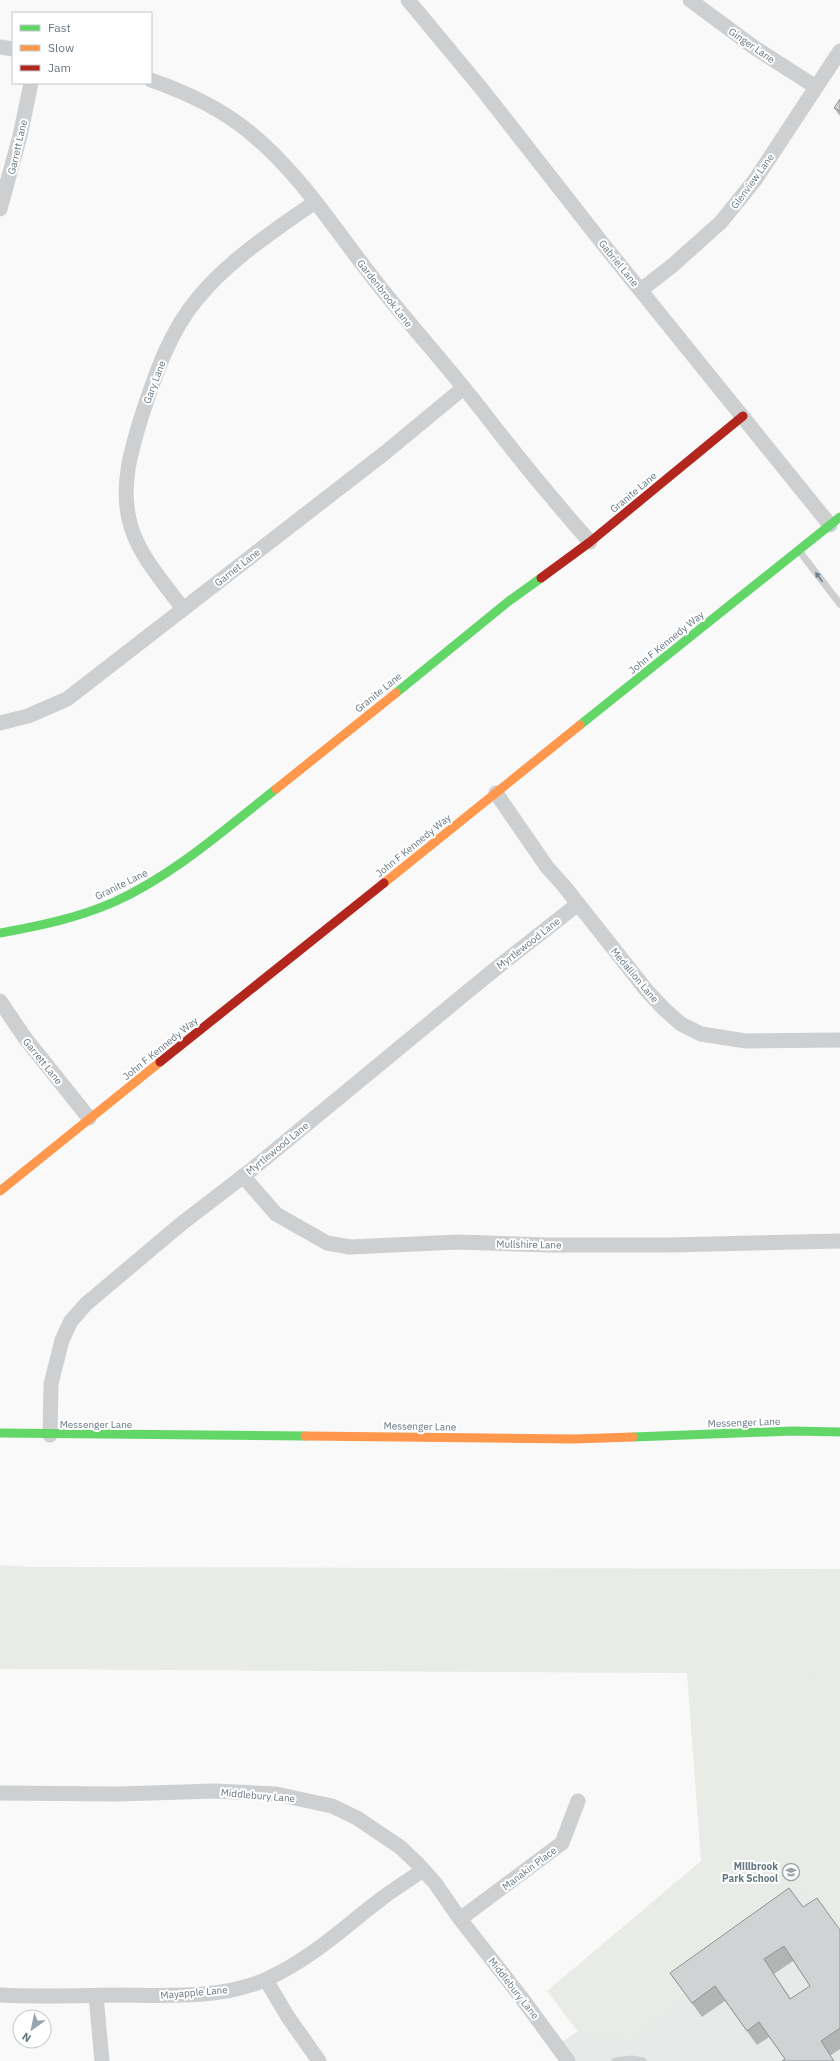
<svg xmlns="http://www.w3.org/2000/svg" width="840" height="2061" viewBox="0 0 840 2061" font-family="'IBM Plex Sans',sans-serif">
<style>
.built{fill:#e8e9e9}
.green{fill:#e8ebe6}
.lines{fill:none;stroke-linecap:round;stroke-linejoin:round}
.lane{stroke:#cecfd0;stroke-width:7}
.street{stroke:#cecfd0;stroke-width:15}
.fast{stroke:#63d668;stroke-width:9}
.slow{stroke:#ff974d;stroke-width:9}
.jam{stroke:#b3261e;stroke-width:9}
.wall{fill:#b3b5b5;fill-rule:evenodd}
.building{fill:#d0d2d3;stroke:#929394;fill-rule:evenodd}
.oneway{fill:#707f8b}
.labels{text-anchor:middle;stroke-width:4;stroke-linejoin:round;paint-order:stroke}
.street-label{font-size:10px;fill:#657683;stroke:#fff}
.poi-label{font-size:10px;font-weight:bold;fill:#657683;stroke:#fff;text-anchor:end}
</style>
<rect width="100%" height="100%" fill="#f9f9f9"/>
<polygon class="built" points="723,1673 840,1674 840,2061 569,2061 557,2045 676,1967 728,1907"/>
<polygon class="green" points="0,1565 32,1567 840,1569 840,1674 774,1674 840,1675 840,1942 801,1890 633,2040 579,2033 547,1991 701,1861 687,1673 0,1669"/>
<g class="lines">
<g class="lane">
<polyline points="800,552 840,604"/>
<polyline points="615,2061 632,2059 643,2061"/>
</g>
<g class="street">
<polyline points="408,0 481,88 603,244 830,525"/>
<polyline points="690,0 755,48 816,87"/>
<polyline points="0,47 13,49"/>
<path d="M151,80C185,92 220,108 248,131C303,175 340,238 384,292C418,334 454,374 487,417C520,460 554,501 590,542"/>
<polyline points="0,209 20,136 31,83"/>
<polyline points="641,290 673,265 721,222 755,180 840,51"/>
<path d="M183,609C163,581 136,553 129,519C121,484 131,451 141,418C155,376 169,332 198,298C230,259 274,231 315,202"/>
<polyline points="0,723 28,716 67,699 386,452 462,389"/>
<polyline points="496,793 547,867 564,886 647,991 664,1009 681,1024 701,1034 746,1041 840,1040"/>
<polyline points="0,1001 25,1038 89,1118"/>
<polyline points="243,1176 276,1214 327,1243 350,1247 458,1242 548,1245 670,1245 840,1241"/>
<polyline points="50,1435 51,1384 62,1340 71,1321 86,1304 181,1224 250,1171 489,974 578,904"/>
<polyline points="0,1793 118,1794 215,1791 276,1794 332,1806 357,1818 400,1847 418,1864 435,1883 460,1919 521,1997 568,2061"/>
<polyline points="460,1919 562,1843 578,1801"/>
<polyline points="266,1980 288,2017 319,2061"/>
<path d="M0,1995C37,1997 75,1996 112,1995C162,1995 220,2000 267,1979C311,1959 343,1928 381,1899C394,1889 409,1880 423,1870"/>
<polyline points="96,1996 102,2061"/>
</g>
<g class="fast">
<polyline points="396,693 509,601 541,578"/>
<polyline points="580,725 840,517"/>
<path d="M0,933C39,926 78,918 114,902C174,875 225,829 276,789"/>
<polyline points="0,1433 305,1436"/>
<polyline points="633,1437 793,1431 840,1432"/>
</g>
<g class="slow">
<polyline points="276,789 396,693"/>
<polyline points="384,883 580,725"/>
<polyline points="0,1191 160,1062"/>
<polyline points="305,1436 574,1439 633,1437"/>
</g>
<g class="jam">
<polyline points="541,578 590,542 743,416"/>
<polyline points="160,1062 384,883"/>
</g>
</g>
<g class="wall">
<polygon points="840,99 840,116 834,108"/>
<path d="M803,1907L840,1930V2049L831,2055L785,2059L769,2037L757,2045L725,2001L702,2017L670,1973ZM793,1961L810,1986L791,1999L774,1974Z"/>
</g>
<g class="building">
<polygon points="840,99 840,111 834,108"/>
<path d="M789,1888L803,1907L817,1898L840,1930V2028L821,2041L834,2061H782L785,2059L759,2022L747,2031L715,1986L692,2003L670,1973ZM784,1946L810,1986L790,1999L764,1959Z"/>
</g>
<defs><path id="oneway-solid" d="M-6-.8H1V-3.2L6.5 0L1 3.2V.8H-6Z"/></defs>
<use class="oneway" href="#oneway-solid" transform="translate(819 577) rotate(-127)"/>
<defs>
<g id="school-ring" transform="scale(0.9)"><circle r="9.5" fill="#fff" stroke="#99a4ac" stroke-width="1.5"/><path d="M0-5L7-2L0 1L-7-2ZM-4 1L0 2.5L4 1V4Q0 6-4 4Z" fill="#99a4ac"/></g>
</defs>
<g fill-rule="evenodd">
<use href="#school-ring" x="791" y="1872"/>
</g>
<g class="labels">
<g class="street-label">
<text transform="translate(752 45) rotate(35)" y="4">Ginger Lane</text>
<text transform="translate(17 147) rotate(-77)" y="4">Garrett Lane</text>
<text transform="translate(752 181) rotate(-54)" y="4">Glenview Lane</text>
<text transform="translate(619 263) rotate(51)" y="4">Gabriel Lane</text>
<text transform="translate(385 293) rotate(52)" y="4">Gardenbrook Lane</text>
<text transform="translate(154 382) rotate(-69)" y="4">Gary Lane</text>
<text transform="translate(633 492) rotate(-40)" y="4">Granite Lane</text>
<text transform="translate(237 567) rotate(-38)" y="4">Garnet Lane</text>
<text transform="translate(666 642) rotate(-39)" y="4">John F Kennedy Way</text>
<text transform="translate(378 692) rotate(-39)" y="4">Granite Lane</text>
<text transform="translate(413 845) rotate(-39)" y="4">John F Kennedy Way</text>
<text transform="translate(121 884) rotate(-26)" y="4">Granite Lane</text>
<text transform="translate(528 943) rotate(-38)" y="4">Myrtlewood Lane</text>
<text transform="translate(635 975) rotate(50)" y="4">Medallion Lane</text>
<text transform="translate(160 1048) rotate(-39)" y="4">John F Kennedy Way</text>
<text transform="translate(43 1061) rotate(51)" y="4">Garrett Lane</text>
<text transform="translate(277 1148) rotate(-39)" y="4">Myrtlewood Lane</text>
<text transform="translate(529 1244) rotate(1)" y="4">Mullshire Lane</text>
<text transform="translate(744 1422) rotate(-2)" y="4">Messenger Lane</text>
<text x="96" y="1428">Messenger Lane</text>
<text transform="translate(420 1426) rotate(1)" y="4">Messenger Lane</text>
<text transform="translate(258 1795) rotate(5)" y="4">Middlebury Lane</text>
<text transform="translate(529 1868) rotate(-37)" y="4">Manakin Place</text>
<text transform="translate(514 1988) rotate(52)" y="4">Middlebury Lane</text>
<text transform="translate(194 1992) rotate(-5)" y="4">Mayapple Lane</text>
</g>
<g class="poi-label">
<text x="778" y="1870">Millbrook<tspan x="778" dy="12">Park School</tspan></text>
</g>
</g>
<rect x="12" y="12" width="140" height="72" fill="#ffffff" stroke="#c1c8cd"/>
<rect x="20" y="25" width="20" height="6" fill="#63d668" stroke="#c1c8cd"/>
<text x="48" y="32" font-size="12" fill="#657683">Fast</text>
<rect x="20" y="45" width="20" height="6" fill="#ff974d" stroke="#c1c8cd"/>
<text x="48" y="52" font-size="12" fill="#657683">Slow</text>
<rect x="20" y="65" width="20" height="6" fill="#b3261e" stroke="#c1c8cd"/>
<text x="48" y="72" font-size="12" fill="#657683">Jam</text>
<g transform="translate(32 2029) rotate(213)"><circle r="19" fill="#ffffff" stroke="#c1c8cd"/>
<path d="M0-3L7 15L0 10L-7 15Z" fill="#99a4ac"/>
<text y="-6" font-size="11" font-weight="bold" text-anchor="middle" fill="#657683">N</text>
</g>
</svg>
